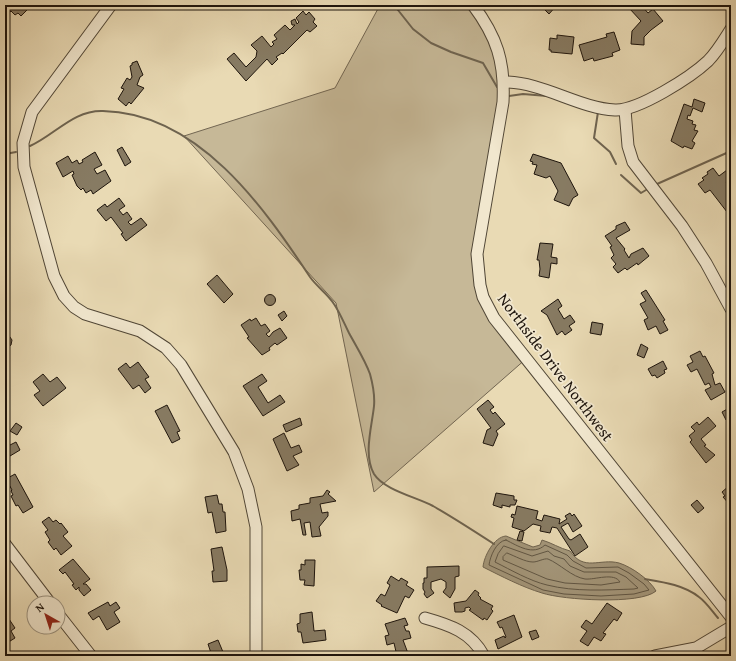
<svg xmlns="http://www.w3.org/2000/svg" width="736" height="661" viewBox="0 0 736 661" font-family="'Gentium Book Plus',serif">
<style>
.green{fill:#c6b897;stroke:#726652}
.water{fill:#a4977b;stroke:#6e634f}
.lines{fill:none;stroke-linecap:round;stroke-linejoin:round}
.shore{stroke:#605644;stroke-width:1}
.stream{stroke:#6e634f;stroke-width:2}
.building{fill:#877b63;stroke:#1d140c}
.minor-casing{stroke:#504636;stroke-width:13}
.minor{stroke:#f1e7ce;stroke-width:11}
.labels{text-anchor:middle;stroke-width:3.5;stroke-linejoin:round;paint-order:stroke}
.street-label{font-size:16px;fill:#1d140c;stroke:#f1e7ce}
</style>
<rect width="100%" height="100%" fill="#e9dab4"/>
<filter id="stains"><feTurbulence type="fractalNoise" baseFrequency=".005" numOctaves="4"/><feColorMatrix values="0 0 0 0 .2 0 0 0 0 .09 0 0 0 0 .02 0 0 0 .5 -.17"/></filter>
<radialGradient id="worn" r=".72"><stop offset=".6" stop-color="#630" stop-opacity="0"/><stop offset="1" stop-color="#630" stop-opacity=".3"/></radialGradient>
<polygon class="green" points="380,5 472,5 503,70 496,141 475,234 490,307 527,358 374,492 336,303 184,136 335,88"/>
<path class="water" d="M506,536L528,545L533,547L540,545L542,540C552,543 559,548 570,551C584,572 600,558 619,563C632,567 650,580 656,591C640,605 563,600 542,593C522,587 501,576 483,567C484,556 494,537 506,536Z"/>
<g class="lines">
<g class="shore">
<path d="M506,540C518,546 533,556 545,545L567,555L573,561L586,568L618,567L629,573L644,584L649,590L634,594L601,596L564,594L543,590L489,565C490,557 496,541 506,540Z"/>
<path d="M504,546L532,556L548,551L554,556L564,559L570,566L584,572H616L626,577L638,588L634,589C605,590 575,592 547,585C530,581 511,570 495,562L498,554Z"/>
<path d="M507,553C515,556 525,562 533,562C538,562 544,558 548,559C560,564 572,577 585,579C595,580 614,572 620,582L601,585L565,583L547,579L503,560V557Z"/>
</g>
<g class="stream">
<polyline points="394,5 413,29 431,43 451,52 483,63 497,87"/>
<polyline points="509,96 523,94 547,96"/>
<polyline points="598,112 594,138 610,152 616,164"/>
<path d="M30,146C55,135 73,110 103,111C198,113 263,206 310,277C317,287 328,294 334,304C340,313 344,323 349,333C356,346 365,360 370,374C373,385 375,395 374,406C372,426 363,455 374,474C384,490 416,497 433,506C454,518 474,531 494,544"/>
<polyline points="5,154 16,152"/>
<polyline points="621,175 641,193 646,190"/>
<polyline points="657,184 731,151"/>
<path d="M645,579C663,582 684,585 699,597C706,602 712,611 718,618"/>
</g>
</g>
<g class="building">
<polygon points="5,5 32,5 21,16 18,13 15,15 11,11 10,12"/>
<polygon points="540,5 557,5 549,14"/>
<polygon points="632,5 643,5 642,6 648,13 653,9 663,21 651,30 644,37 644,45 631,44 632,31 641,21 629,8"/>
<polygon points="303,11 306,15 309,12 315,19 313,22 317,26 310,32 307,30 283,54 282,53 276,57 278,59 272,65 267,59 246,81 227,59 234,53 246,67 256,57 257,51 251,45 262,36 271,47 274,44 272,42 277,39 274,35 285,25 290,30 295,25 292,25 291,21 295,19 297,24 299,22 296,18"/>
<polygon points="614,32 620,50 612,53 613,56 594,61 593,58 584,61 579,45 607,37 606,34"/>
<polygon points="557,35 574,37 572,54 551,52 551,50 549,50 550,38 557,39"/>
<polygon points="137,61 143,75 140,77 137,85 144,88 131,104 129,102 126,106 118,99 124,89 121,88 127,78 130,80 132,77 130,66 132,65 132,63"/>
<polygon points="694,99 705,103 702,112 693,108 690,116 688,115 687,119 693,121 692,124 696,125 694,130 698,131 692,141 695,143 692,149 684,146 683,148 671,141 684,104 692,107"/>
<polygon points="122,147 131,162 125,166 117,150"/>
<polygon points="95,152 102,165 94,169 97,174 105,170 111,181 93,194 91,190 86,193 83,188 81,190 77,186 72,175 74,174 73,171 63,177 56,163 68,156 72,163 77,160 79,164 83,162 82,160"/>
<polygon points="533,154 561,163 578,195 573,198 569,206 554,200 558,191 550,176 546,178 534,174 537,165 532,164 533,162 530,161"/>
<polygon points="713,168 719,176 727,170 731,175 731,178 726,182 730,187 731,186 731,212 729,213 728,211 727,212 710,190 705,193 698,184 704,180 702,178 708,174 707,172"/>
<polygon points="119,198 125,206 119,210 123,215 127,212 132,219 128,222 131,225 141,218 147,225 126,241 121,234 123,233 111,217 106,221 97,210 105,204 107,207"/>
<polygon points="625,222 630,230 616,238 625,249 624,250 629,258 631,254 643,248 649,256 638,265 637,263 627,270 625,268 618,273 613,267 616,264 611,258 614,255 610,247 612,246 605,236 616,229 616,226"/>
<polygon points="540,243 553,244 551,257 557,258 557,264 551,263 549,278 539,276 540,269 539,260 537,260"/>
<polygon points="217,275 233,294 224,303 207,284"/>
<polygon points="646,290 665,320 663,321 668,330 660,334 656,326 648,330 644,320 648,318 640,304 646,301 641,293"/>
<circle cx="270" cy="300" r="5.5"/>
<polygon points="558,299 562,306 558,309 564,319 570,315 575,322 569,326 572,330 565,335 562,331 557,335 547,315 541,311"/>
<polygon points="284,311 287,316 282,321 278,315"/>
<polygon points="256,318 261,326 265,324 270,331 266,334 269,337 273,332 280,328 287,338 277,345 275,343 269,348 270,350 262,355 247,338 249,337 241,325 250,319 251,321"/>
<polygon points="592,322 603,324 601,335 590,333"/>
<polygon points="5,330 12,340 11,345 5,349"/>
<polygon points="641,344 648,348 644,358 637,355"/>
<polygon points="700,351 703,357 705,356 714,373 712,374 715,385 720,383 725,392 711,400 705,390 711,387 709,383 705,385 697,369 691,372 687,365 693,362 690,356"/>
<polygon points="663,361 667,369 664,370 665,373 657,378 655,375 652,376 648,369"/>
<polygon points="138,362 149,377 145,379 151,388 145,393 139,385 133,389 118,369 126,363 130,368"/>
<polygon points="43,374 50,382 57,377 66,388 43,406 34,395 40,391 33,382"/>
<polygon points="262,374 267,381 258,387 268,403 280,395 285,402 263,416 243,386"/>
<polygon points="488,400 494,407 490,410 493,414 495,412 505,424 496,431 498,434 493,446 483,443 487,430 491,428 477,409"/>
<polygon points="167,405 180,431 177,432 180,439 172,443 155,411"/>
<polygon points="731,407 731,418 726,420 722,412"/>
<polygon points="708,417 716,426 701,439 706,445 704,446 715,455 706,463 690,442 692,440 689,436 695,431 691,427 697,422 699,425"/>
<polygon points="300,418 302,425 286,432 283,425"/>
<polygon points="16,423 22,427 17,435 10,431"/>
<polygon points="284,433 291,448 299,445 302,452 293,456 299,465 287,471 273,439"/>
<polygon points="16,442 20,450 5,459 5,445 6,447"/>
<polygon points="15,474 33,507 23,513 18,505 16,506 11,496 13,495 11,491 12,490 6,479"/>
<polygon points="731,476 731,506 723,497 725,496 722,492 730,485 726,480"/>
<polygon points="327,490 330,492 328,494 336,501 320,504 322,513 328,512 328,516 319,527 321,536 312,537 310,522 304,523 306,535 303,535 300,519 292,521 291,511 299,509 299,505 310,503 310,498 323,496"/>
<polygon points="496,493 514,496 514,500 517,500 515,505 510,505 510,507 502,505 502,508 493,505"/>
<polygon points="217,495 219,504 222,504 223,512 225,512 226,531 216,533 212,512 208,513 205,497"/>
<polygon points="697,500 704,508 698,513 691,505"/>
<polygon points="517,506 538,511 536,519 542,521 544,515 560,519 559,524 567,519 565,516 570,513 572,516 574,514 582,526 573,532 568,523 561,527 569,539 571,540 580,534 588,547 575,556 557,528 552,527 550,533 540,531 541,526 533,524 524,531 512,527 514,518 511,517 512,514 515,515"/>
<polygon points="49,517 53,522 56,520 60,524 61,523 68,532 63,536 72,546 61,555 56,548 54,550 48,542 50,540 45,532 48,530 42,522"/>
<polygon points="520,531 524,532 522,541 517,540"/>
<polygon points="222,547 227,570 227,581 213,582 212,571 214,571 211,549"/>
<polygon points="73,559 90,579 83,584 86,584 91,590 84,596 79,590 79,587 76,590 72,585 74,584 65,572 63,574 59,570"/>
<polygon points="305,560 315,560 314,586 304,585 305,580 300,580 299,570 301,570 301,564 305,565"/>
<polygon points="459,566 459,576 455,577 455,589 450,598 443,592 446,588 446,582 441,579 431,582 431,589 434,593 427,598 424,594 425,592 423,589 423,583 424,583 424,578 427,578 427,567"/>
<polygon points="391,576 399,581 401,578 408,582 406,585 414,590 409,598 405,596 397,613 381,606 382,605 376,601 381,594 385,596 390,585 387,583"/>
<polygon points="475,590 479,593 478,595 481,598 480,599 493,606 491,609 493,611 487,620 484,618 483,620 469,610 471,609 469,607 465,608 465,611 462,612 455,612 454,603 466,601"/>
<polygon points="108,602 110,606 116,602 120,608 114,612 120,622 107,630 99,616 93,620 88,613"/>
<polygon points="607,603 622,613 617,621 614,619 603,633 606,634 601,641 594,637 588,646 580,641 587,631 581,627 586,620 592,624"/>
<polygon points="312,612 314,631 325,630 326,640 303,643 301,632 298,632 297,624 300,623 300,614"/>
<polygon points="5,613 15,628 11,631 15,638 7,643 5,640"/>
<polygon points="514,615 522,637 498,649 495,640 504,636 505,638 506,637 502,627 500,628 497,622"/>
<polygon points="405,618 408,625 404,626 406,631 409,631 411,638 403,640 409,656 397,656 394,643 387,645 385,636 389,635 385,624"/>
<polygon points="536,630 539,637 532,640 529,632"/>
<polygon points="218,640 223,652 220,653 222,656 212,656 208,644"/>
<polygon points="532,652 532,654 536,653 537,656 505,656 511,654 516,656"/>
</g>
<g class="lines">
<g class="minor-casing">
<g id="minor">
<polyline points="111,5 32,112 23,143 24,167 54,276 64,296 74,307 85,314 140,331 166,348 181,365 234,452 248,489 256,527 256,656"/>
<path d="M473,5C497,37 505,62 503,102L477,254L480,285L483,297L494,318L731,617"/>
<path d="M504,82C543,82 578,108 615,110C638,111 691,77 708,61C717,52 724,40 731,29"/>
<polyline points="625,110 628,146 633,162 682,226 706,263 731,309"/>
<polyline points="5,544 50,603"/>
<polyline points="58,614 91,656"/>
<path d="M425,618C450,625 471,632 484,656"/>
<polyline points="655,656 696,648 731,627"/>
</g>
</g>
<use href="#minor" class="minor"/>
</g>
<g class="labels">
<g class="street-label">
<text transform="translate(556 367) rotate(53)" y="6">Northside Drive Northwest</text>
</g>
</g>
<rect width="736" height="661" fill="none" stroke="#e9dab4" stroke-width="20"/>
<rect x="6" y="6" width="724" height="649" fill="none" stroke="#1d140c" stroke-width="2"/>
<rect x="10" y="10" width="716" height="641" fill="none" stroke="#1d140c"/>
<g transform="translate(46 615) rotate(321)"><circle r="19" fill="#f1e7ce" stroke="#9c9380"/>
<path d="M0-3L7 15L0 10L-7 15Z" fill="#8f2418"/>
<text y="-6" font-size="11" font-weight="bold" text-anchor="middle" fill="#1d140c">N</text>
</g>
<rect width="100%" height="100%" filter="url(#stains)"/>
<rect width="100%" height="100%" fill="url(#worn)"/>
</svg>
